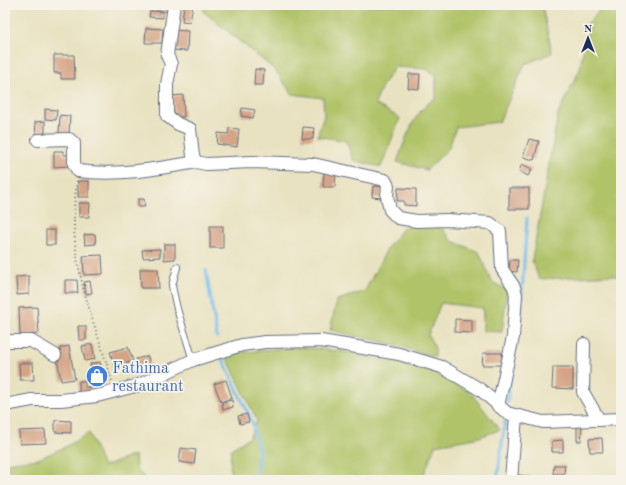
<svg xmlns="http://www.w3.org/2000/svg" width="626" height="485" viewBox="0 0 626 485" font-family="'Old Standard TT',serif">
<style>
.green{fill:#b0c367;stroke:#667962}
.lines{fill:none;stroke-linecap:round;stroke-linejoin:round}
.stream{stroke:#75bfee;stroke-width:3}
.building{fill:#d5a486}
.service-casing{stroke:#636e81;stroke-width:8}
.minor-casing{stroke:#636e81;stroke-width:14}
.path{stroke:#636e81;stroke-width:2;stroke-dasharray:1 3;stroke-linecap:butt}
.service{stroke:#fff;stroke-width:6}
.minor{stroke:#fff;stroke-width:12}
.labels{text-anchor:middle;stroke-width:3.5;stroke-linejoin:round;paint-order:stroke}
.shop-label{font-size:16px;fill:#366cbe;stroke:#f7f3e8;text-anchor:start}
</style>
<rect width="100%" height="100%" fill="#f7f3e8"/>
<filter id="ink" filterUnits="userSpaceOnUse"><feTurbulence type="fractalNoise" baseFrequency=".025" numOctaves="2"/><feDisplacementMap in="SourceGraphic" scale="8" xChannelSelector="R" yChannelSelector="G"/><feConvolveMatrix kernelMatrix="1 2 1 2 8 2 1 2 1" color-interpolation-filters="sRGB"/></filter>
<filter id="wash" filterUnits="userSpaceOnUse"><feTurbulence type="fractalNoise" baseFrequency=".012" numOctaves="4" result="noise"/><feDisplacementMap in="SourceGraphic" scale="16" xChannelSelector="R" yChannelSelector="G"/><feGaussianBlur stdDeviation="0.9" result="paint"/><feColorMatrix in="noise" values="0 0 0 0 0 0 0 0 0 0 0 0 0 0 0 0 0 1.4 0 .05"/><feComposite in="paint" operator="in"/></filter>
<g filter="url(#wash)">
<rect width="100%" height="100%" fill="#e9e2c1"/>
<g class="green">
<path d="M205,5H542L552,53L525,64L499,122L456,127L449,148L427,170L397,162C406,139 413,111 436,98V75L427,69L395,67L383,84L375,104L400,118L381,167L353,160L346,141L317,136L324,116L323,98L292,94L276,71L204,12Z"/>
<polygon points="602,7 621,7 621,277 612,275 539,279 532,260 558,114 580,69 588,23"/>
<polygon points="429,225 443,229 452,241 479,252 492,282 507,290 502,332 483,331 483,308 441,303 428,335 435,348 435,357 387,343 330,330 337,300 365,291 388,247 405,226"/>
<polygon points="295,347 341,351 428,370 470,392 500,430 476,438 435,445 422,480 230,480 231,449 249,438 257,420 225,354"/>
<polygon points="89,433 103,467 135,455 136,469 147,480 5,480 5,463 38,459 67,446"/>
</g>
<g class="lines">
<g class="stream">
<polyline points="206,270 217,337"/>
<polyline points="520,322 527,218"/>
<polyline points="221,355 252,422 259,451 255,480"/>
<polyline points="507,403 513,363"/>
<polyline points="497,480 505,422"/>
</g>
</g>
<g id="blocks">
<g class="building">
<polygon points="155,5 174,5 172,13 154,9"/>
<polygon points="184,5 193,5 190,22 182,21"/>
<polygon points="150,11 163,12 163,18 149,17"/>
<polygon points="146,28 163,29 162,43 145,43"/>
<polygon points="172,30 188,31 187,51 171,50"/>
<polygon points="54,55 74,55 75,79 61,79 61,73 54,73"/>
<polygon points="255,69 264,70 263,85 254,85"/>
<polygon points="409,74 420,74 419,89 408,88"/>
<polygon points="183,95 184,117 174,117 173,96"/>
<polygon points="242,108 255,110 253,118 241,116"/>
<polygon points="45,109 57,110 56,120 45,119"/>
<polygon points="60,115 70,116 69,134 59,133"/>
<polygon points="45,121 45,133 36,134 35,122"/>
<polygon points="303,127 314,128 313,139 302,139"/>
<polygon points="229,128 239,129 237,147 217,144 218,133 228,134"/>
<polygon points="529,139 539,141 534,160 523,157"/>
<polygon points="54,151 63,151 63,155 69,155 69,166 54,167"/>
<polygon points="522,164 532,169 528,176 519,171"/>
<polygon points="324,173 336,173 335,187 323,187"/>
<rect x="78" y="181" width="11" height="16"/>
<polygon points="373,186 383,187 381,198 372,197"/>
<polygon points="398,188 416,189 416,206 404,205 404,201 397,201"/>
<rect x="509" y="188" width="20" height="21"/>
<polygon points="138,199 144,199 145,207 138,207"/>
<polygon points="79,203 90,203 89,217 79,217"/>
<rect x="210" y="226" width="13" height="22"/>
<rect x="46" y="230" width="9" height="15"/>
<polygon points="95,234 96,244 85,245 84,235"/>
<polygon points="164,244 175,244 175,259 164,260"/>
<polygon points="160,249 160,257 143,258 142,250"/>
<polygon points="102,255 103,274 84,275 83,256"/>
<polygon points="510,260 518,260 517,272 509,271"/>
<polygon points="140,269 158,269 159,288 141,288"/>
<polygon points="29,276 29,294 17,295 16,277"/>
<polygon points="65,280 77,280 78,293 65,293"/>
<polygon points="90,281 92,293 86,294 84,282"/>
<polygon points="37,307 39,334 20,335 19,308"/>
<polygon points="455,319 472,320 472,333 455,332"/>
<polygon points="78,326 86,326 86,340 79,340"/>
<polygon points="92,344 95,359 85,361 82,346"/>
<polygon points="69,346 75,379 61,381 57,358 61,357 60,348"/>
<polygon points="128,347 133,361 124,364 125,367 116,370 110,352"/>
<polygon points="483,353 502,353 501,365 482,365"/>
<polygon points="148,356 151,371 139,373 136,359"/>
<polygon points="100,362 105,384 95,386 90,364"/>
<polygon points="19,363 33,363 34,380 20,380"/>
<polygon points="5,366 6,366 7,382 5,382"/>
<polygon points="553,367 573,367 573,389 552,388"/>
<polygon points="226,380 232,398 221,402 214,384"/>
<polygon points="79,381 85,381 85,387 90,387 90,395 79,395"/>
<polygon points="232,400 233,407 223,410 222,402"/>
<polygon points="247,414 249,422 240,424 238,416"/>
<polygon points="55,420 71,421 71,433 55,432"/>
<polygon points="577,426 582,426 581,441 577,441"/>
<polygon points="45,430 46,443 20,444 19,431"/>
<polygon points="602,438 603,452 590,452 589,439"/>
<polygon points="563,440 563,452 552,452 552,441"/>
<polygon points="181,448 196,450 194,464 179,462"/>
<polygon points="554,465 565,465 564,474 553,474"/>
<polygon points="519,475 537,478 536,480 518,480"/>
</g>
</g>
</g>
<g filter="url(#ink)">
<use href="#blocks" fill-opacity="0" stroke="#636e81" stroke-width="1"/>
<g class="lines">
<g class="service-casing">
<polyline id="service" points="177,267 172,286 177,309 193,360"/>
</g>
<g class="minor-casing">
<g id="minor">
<polyline points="174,5 167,55 171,64 167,84 167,116 178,124 190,129 193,156 196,162 206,164 252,162 313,164 385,180 388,186 387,196 390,210 398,218 417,221 448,220 490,223 500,231 502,269 514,287 516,295 513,337 498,406"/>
<path d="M38,140L69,139L74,143V164L78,171C118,176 157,169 196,162"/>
<polyline points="5,341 31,341 55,355"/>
<polyline points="584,344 583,392 599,420"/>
<polyline points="5,405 32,400 61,400 97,396 139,385 193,360 242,345 265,342 321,341 399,354 442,367 481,390 507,413 543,422 621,419"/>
<polyline points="511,480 516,416"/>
</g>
</g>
<path class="path" d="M77,181C65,257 91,310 112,381"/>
<use href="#service" class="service"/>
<use href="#minor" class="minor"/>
</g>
</g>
<defs>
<g id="shop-disc" transform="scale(1.15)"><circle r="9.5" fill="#3f7fe0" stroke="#f7f3e8"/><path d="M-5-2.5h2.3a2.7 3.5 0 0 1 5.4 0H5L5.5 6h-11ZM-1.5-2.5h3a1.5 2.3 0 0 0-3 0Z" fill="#fff"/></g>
</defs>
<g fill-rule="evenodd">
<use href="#shop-disc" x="97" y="376"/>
</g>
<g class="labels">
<g class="shop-label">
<text x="112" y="373">Fathima<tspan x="112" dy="18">restaurant</tspan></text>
</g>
</g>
<rect width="626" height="485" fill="none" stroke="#f7f3e8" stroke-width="20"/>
<g transform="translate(588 38)" stroke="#f7f3e8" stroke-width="3" paint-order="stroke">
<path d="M0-3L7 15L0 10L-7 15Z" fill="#1b2f5e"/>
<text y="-6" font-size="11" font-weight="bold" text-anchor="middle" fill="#1b2f5e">N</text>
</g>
</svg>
